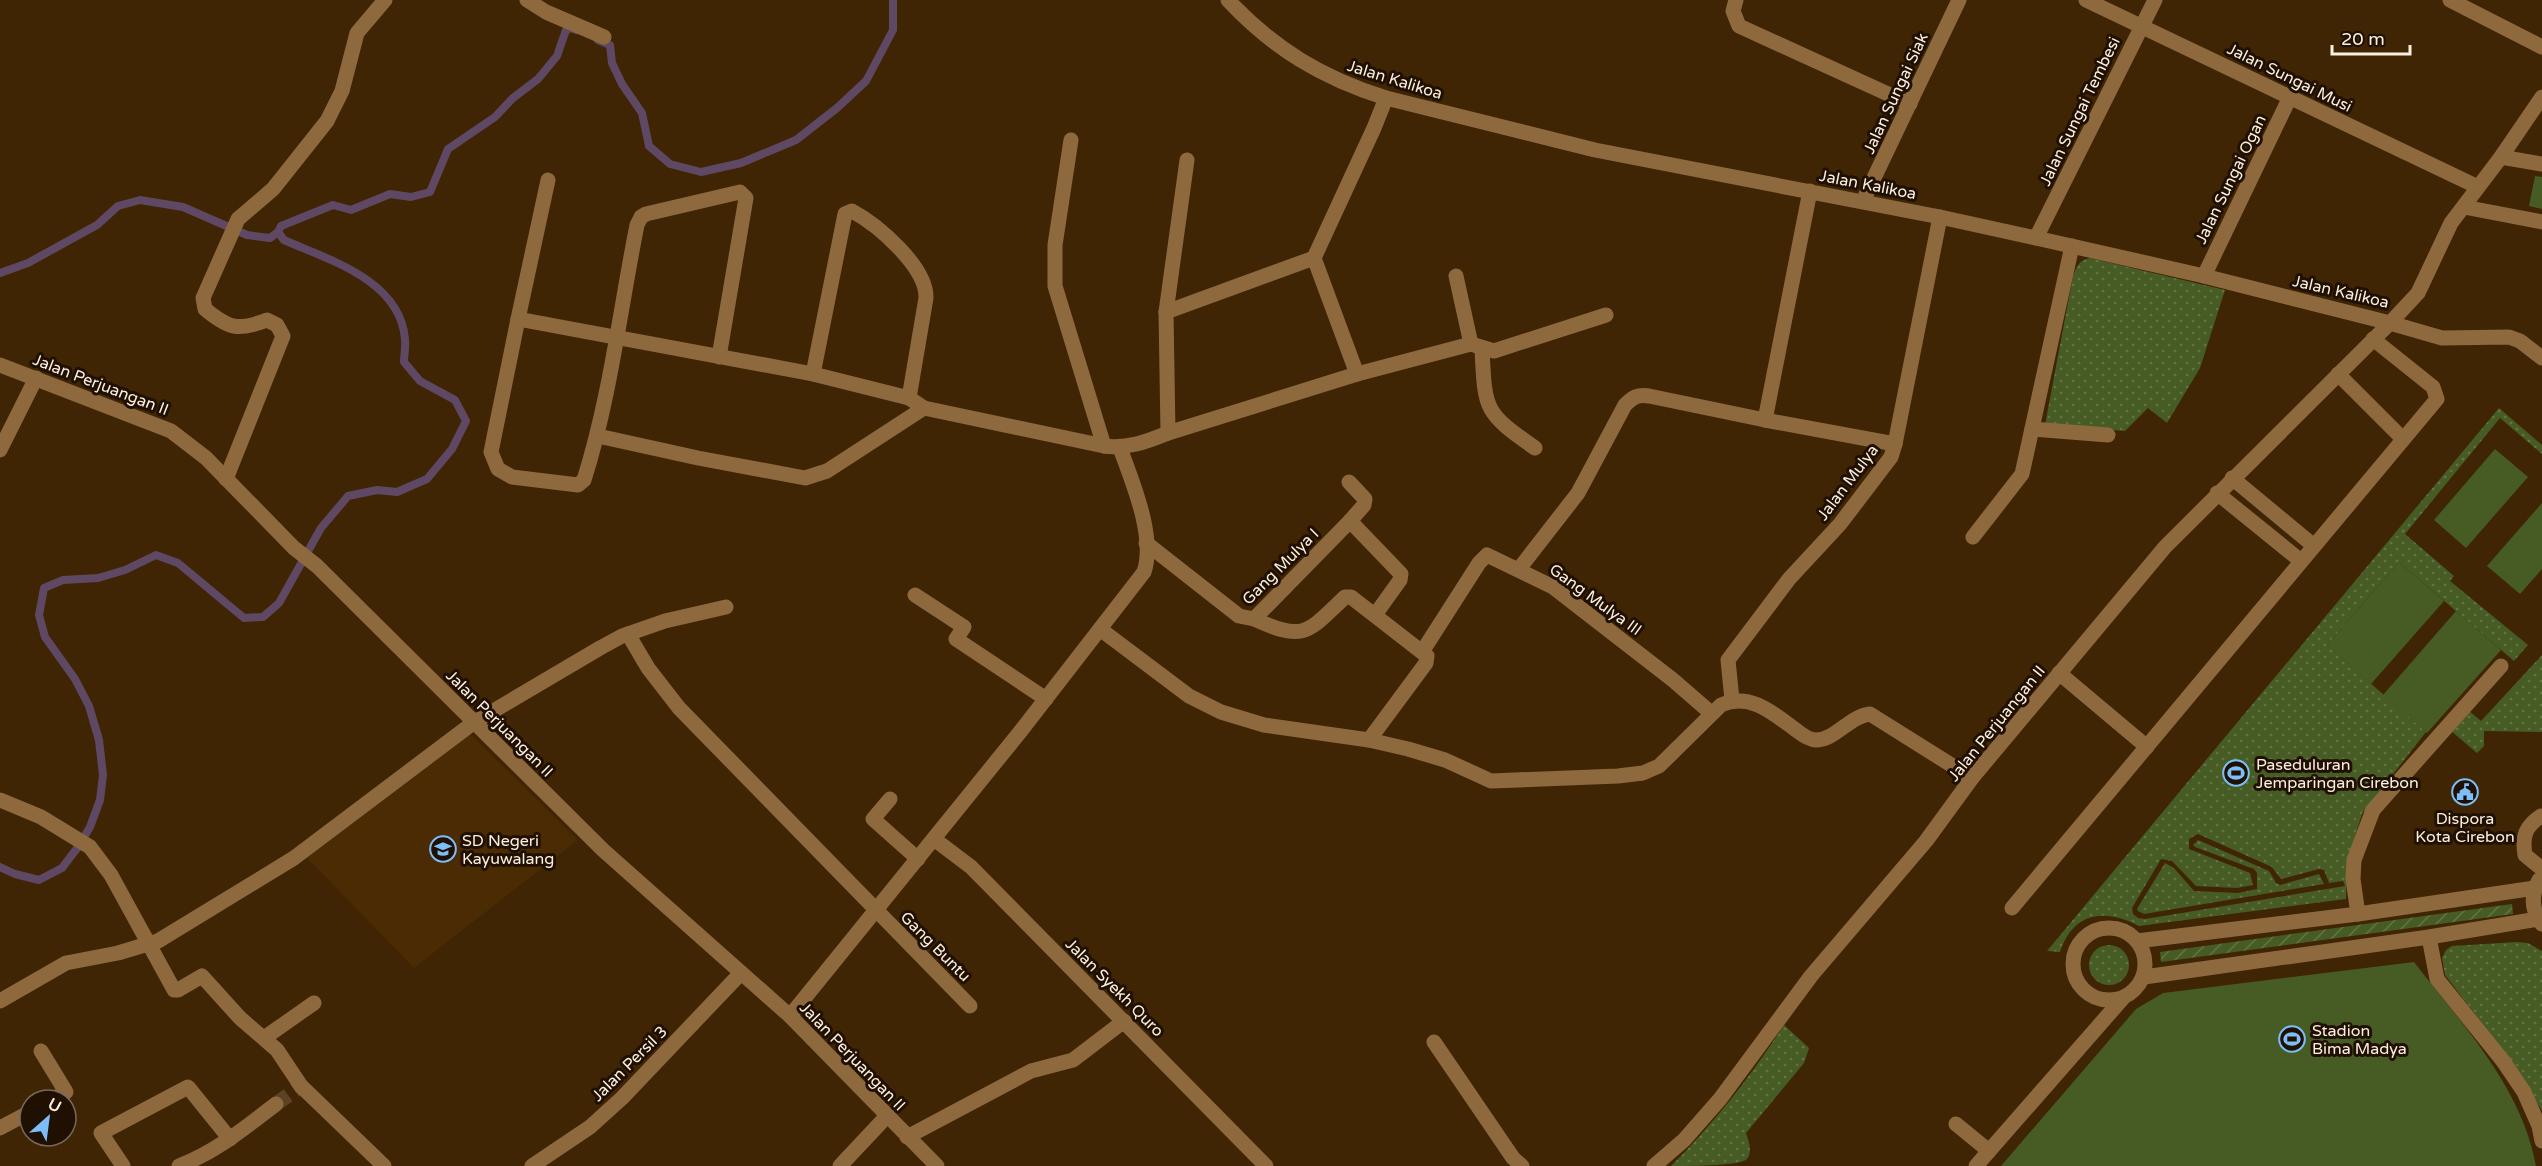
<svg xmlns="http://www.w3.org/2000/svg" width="2542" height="1166" viewBox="0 0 2542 1166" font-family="'Varela Round',sans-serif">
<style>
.built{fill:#4a2b03}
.grass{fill:url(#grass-dots);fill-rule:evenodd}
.park{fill:#465c24}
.garden{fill:url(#garden-furrows)}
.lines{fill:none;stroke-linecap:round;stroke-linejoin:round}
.stream{stroke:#5e4864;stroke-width:8}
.minor-tunnel{stroke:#5b4324;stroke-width:15;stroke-dasharray:15 8;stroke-linecap:butt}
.minor{stroke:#8f693e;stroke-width:15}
.labels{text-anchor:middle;stroke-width:6;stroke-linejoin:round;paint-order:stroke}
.street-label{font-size:16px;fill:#fcefe2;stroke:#1f1002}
.poi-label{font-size:16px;fill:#fcefe2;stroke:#1f1002;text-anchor:start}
</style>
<defs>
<pattern id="grass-dots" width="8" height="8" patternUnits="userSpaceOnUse" patternTransform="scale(1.5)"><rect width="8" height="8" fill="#465c24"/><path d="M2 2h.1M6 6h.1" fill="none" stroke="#627444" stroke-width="1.8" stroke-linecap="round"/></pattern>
<pattern id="garden-furrows" width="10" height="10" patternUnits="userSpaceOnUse" patternTransform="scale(1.5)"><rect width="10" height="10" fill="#465c24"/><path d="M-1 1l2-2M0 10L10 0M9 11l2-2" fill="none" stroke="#627444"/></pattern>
</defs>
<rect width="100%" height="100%" fill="#3f2503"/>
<polygon class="built" points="469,733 578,840 414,968 307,858"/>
<g class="grass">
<path d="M2090,258L2225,290L2200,368L2167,423L2148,408L2125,431L2045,425L2073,276C2077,266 2079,260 2090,258Z"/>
<path d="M2499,408L2542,445V454L2500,418L2405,534L2454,576L2450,581L2528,645L2514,661L2399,562L2327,645L2426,732L2362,814L2347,862L2346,899L2139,926C2105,908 2073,912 2060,952L2047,951ZM2198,834L2272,867L2281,879L2319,869L2324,870L2329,883L2343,881L2345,886L2145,919L2138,918L2133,914L2132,908L2161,859L2172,861L2196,886L2237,888L2253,885L2250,873L2189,849V839Z"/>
<polygon points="2542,655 2542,732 2484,731 2484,746 2477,753 2450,730 2468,710 2481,721"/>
<polygon points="2198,840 2269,871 2276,883 2280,885 2319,874 2324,884 2144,914 2138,911 2137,909 2165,863 2174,868 2194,891 2238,893 2257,889 2257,873 2254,869 2195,847 2193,845"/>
<polygon points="2517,942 2528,943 2542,951 2542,1111 2507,1056 2445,975 2442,958 2446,950 2452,946"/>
<circle cx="2109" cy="965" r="20"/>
<path d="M1784,1025L1809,1048L1804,1063L1746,1133C1749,1142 1753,1153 1746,1160C1736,1166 1686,1166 1671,1166C1714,1123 1751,1076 1784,1025Z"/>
</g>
<g class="park">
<polygon points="2535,176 2542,177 2542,209 2529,206"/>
<polygon points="2495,449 2528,477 2466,548 2434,520"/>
<polygon points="2542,503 2542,569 2520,594 2487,566"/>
<polygon points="2399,562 2444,601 2371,684 2327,645"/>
<polygon points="2456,611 2501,650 2427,733 2383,695"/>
<path d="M2414,962C2461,1023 2522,1087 2536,1166H2001L2136,1009L2163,993Z"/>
</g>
<polygon class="garden" points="2512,904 2513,914 2161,962 2160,952"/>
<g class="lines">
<g class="stream">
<polyline points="598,40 610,45 612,63 622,84 642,113 649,146 670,164 701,172 741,163 796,140 837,108 866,81 893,30 893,0"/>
<polyline points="0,273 28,263 97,225 118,206 140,200 183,207 247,235 270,238 278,232"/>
<path d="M0,867L15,874L39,880L62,868L78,847L90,827L100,800L103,775L99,740L89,706L75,679L45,637L39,615L44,588L63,580L98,578L125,570L156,555L178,563L244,618L263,617L279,603L321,528L348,496L377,490L397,492L427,479L452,449L466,421L455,400L420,381L404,362C404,355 406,346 405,339C400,280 329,260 284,240L278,232L281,226L333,205L351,210L390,194L411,197L430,192L448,149L495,117L513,98L538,79L557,56L566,30L572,28L576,30"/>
</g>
<polyline class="minor-tunnel" points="276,1104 301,1086"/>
<g class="minor">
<polyline points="527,0 546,12 604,37"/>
<path d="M1228,0C1274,49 1322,78 1386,98L1595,150L1940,217L2036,238L2204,276L2390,323L2418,293L2451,223L2501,157L2542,97"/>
<polyline points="1736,0 1733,11 1739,26 1910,104"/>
<polyline points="2086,0 2478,187"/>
<polyline points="2450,0 2542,47"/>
<polyline points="1071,140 1055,245 1055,286 1104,446"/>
<polyline points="2501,157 2542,164"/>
<polyline points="1863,201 1959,0"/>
<polyline points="2464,207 2542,222"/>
<polyline points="2036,238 2155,0"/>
<polyline points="1456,276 1471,344"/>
<polyline points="2204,276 2290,97"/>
<polyline points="1166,312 1314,258 1374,128 1386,98"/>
<polyline points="518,319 548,180"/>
<path d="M1482,349C1485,411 1484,412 1535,448"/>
<path d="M719,357L746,198L740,192L646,214L641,217L637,225C620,310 610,398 584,480L578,485L512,477L498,469L491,452L518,319L813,374L909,398L924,408L1104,446C1127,449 1146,442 1168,433L1357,374L1314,258"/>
<polyline points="0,365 171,431 206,458 294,548 317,566 603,850 790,1016 937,1166"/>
<path d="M813,374L845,214L852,211C878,225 927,267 926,298L909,398"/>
<polyline points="1357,374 1471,344 1494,351 1606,315"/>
<polyline points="2338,374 2403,439"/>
<polyline points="1765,420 1895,444"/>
<polyline points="2032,429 2108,435"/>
<polyline points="1168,433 1166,312 1187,160"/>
<polyline points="598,436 698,458 805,478 827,471 924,408"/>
<polyline points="0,450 36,378"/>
<polyline points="2232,478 2314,546"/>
<path d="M226,479L283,336L277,325L267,320C238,331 229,329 205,309L203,298L238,219L273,189L327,121L342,91L357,33L385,0"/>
<polyline points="1349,482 1365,499 1364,505 1350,521"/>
<polyline points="2217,493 2301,561"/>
<polyline points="1973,537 2022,474 2072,246"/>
<polyline points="1146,543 1239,616 1254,619 1350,521 1401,574 1400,580 1375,615"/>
<path d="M1519,569L1578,493L1625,405C1633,397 1638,394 1649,396L1765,420L1810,191"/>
<polyline points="915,595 964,627 956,639 1046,699"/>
<path d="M1254,619C1305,642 1307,633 1345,597H1351L1427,656L1426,663L1369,740"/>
<path d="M1100,629L1189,696L1221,712L1264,725L1369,740L1408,749L1445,760L1491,781L1618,776L1643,773L1659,766L1721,705C1750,692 1773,713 1796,730C1801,734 1809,740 1816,740C1835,740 1850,716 1870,714L1972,778"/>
<polyline points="628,634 648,668 679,708 970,1006"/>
<polyline points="1422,652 1479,563 1487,555 1553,587 1673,680 1711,713"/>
<polyline points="2059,673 2147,747"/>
<polyline points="1732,700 1728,660 1789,579 1840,524 1891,457 1895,444 1940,217"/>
<polyline points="890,799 873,819 918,859"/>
<polyline points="0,800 41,817 90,847 111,875 174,990 178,990 202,976 240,1018 277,1050 301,1086 384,1166"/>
<path d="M2541,816C2525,827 2522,836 2525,855L2542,869"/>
<polyline points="934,839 971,867 1266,1166"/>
<path d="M2539,880C2531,895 2531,910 2542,924"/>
<polyline points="2012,908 2437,399 2433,387 2373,339"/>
<polyline points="2358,914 2353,879 2354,860 2373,810 2501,666"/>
<circle cx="2109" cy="964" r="36"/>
<polyline points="2429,937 2437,979 2503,1061 2524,1092 2539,1126 2542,1141"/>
<polyline points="2137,941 2358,914 2535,888"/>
<polyline points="2144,977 2429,937 2538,919"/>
<polyline points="0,1001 66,963 118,953 158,941 294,858 473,723 600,648 622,636 665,621 726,607"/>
<path d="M790,1016L1020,732L1144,572C1156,537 1132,481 1120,448"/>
<polyline points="264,1038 314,1003"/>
<polyline points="1434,1042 1513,1158 1522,1166"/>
<polyline points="41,1051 66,1092 51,1100"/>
<polyline points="1956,1124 1989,1151"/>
<polyline points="0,1128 30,1112"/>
<polyline points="907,1137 1031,1071 1073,1060 1124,1021"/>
<polyline points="123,1166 101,1133 188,1087 230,1139"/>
<path d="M179,1166C216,1152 246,1127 276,1104"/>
<polyline points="532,1166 590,1127 622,1098 741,973"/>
<polyline points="840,1166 886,1117"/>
<polyline points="1654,1166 1684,1140 1720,1099 1811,976 1926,841 1972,778 2165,547 2390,323 2442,338 2509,337 2520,341 2542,358"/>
<polyline points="1976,1166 2123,998"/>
</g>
</g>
<defs>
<g id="stadium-ring" transform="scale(1.35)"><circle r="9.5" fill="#1f1002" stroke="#7dbef9" stroke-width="1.5"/><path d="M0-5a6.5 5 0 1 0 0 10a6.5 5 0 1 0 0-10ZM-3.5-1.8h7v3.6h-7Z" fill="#7dbef9"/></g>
<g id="civic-ring" transform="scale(1.35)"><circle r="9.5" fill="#1f1002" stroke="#7dbef9" stroke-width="1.5"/><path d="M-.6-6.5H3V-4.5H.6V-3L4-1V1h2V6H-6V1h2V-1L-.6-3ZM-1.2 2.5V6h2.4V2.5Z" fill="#7dbef9"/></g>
<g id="school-ring" transform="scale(1.35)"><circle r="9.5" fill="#1f1002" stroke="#7dbef9" stroke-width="1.5"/><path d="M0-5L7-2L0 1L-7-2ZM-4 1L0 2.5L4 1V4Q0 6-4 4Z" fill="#7dbef9"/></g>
</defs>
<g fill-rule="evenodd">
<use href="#stadium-ring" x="2236" y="773"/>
<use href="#civic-ring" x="2465" y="792"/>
<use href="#school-ring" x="443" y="849"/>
<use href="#stadium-ring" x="2292" y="1039"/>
</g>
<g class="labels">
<g class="street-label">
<text transform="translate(2290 77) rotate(26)" y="6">Jalan Sungai Musi</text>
<text transform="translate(1395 79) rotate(17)" y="6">Jalan Kalikoa</text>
<text transform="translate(1895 93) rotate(-65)" y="6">Jalan Sungai Siak</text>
<text transform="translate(2079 111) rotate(-64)" y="6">Jalan Sungai Tembesi</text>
<text transform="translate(2230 179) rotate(-64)" y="6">Jalan Sungai Ogan</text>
<text transform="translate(1868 184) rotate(11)" y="6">Jalan Kalikoa</text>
<text transform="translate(2341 291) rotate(13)" y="6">Jalan Kalikoa</text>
<text transform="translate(101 384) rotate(21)" y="6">Jalan Perjuangan II</text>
<text transform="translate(1847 482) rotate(-53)" y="6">Jalan Mulya</text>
<text transform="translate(1280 566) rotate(-45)" y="6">Gang Mulya I</text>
<text transform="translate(1596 599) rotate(36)" y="6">Gang Mulya III</text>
<text transform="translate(500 723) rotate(45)" y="6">Jalan Perjuangan II</text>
<text transform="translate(1996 723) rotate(-51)" y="6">Jalan Perjuangan II</text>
<text transform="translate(936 946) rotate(45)" y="6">Gang Buntu</text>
<text transform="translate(1115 987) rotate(45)" y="6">Jalan Syekh Quro</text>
<text transform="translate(853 1056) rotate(46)" y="6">Jalan Perjuangan II</text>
<text transform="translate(629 1063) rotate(-45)" y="6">Jalan Persil 3</text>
</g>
<g class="poi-label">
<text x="2256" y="770">Paseduluran<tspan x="2256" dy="18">Jemparingan Cirebon</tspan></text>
<text x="2465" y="824" text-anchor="middle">Dispora<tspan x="2465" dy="18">Kota Cirebon</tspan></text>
<text x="462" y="846">SD Negeri<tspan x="462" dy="18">Kayuwalang</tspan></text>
<text x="2312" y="1036">Stadion<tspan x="2312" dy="18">Bima Madya</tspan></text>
</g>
</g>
<g transform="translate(48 1118) rotate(28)"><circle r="28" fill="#1f1002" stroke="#77695c" stroke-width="1.5"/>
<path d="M0-4.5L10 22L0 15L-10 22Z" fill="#7dbef9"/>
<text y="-9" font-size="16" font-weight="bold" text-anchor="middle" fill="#fcefe2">U</text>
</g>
<path d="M2332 45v9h78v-9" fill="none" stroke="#fcefe2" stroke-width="3"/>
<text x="2341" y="45" font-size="18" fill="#fcefe2" stroke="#1f1002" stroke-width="4.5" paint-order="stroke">20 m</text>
</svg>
